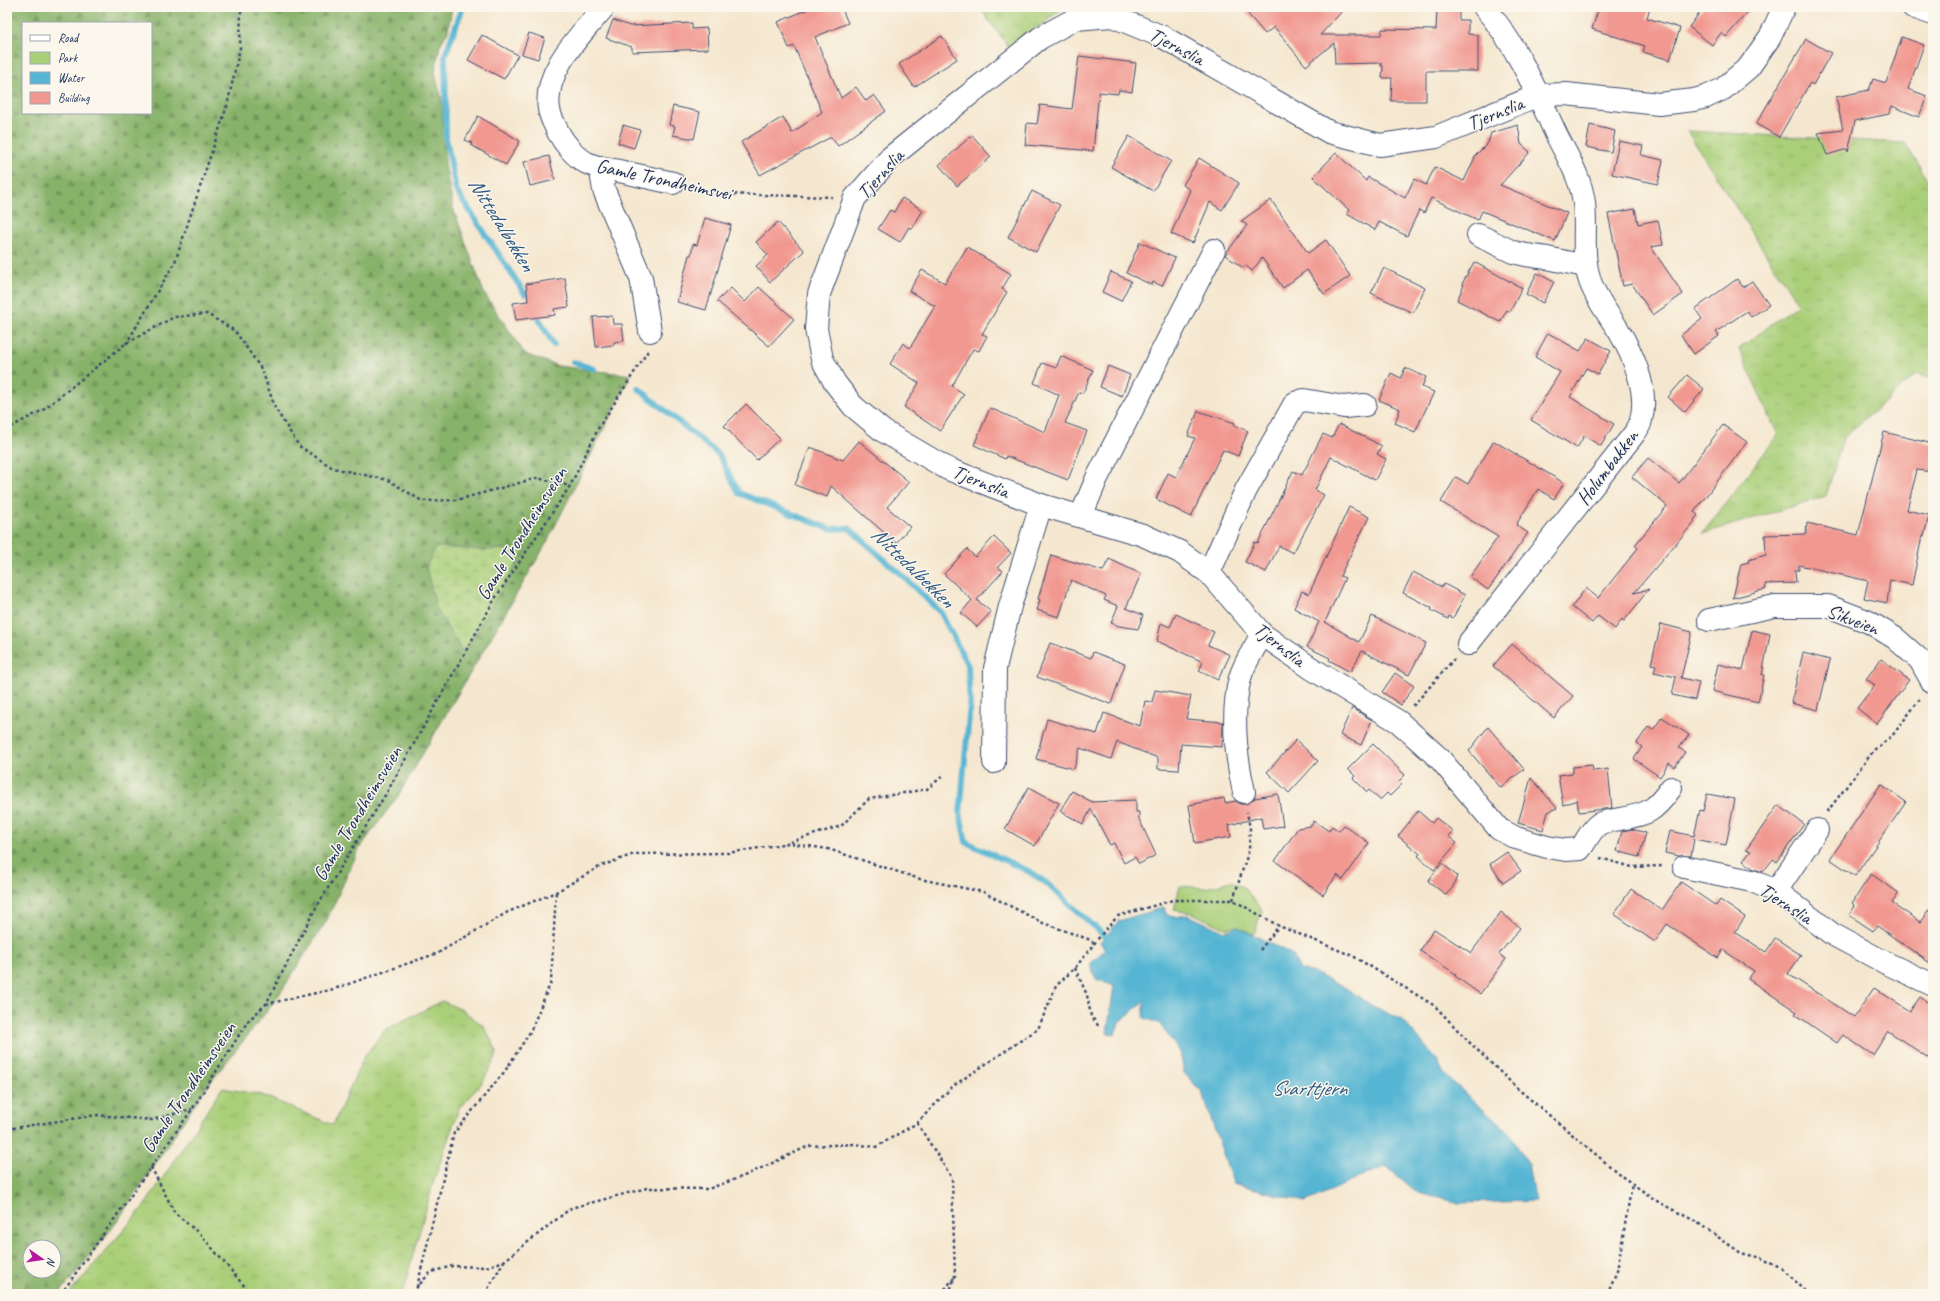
<svg xmlns="http://www.w3.org/2000/svg" width="1940" height="1301" viewBox="0 0 1940 1301" font-family="Caveat,sans-serif">
<style>
.grass{fill:url(#grass-tufts);stroke:#627f6c}
.forest{fill:url(#forest-firs);stroke:#517064;fill-rule:evenodd}
.wetland{fill:url(#wetland-marsh);stroke:#627f6c}
.green{fill:#aacf79;stroke:#627f6c}
.water{fill:#55b5d3;stroke:#387298}
.lines{fill:none;stroke-linecap:round;stroke-linejoin:round}
.stream{stroke:#55b5d3;stroke-width:6}
.building{fill:#f19991}
.minor-casing{stroke:#3c4b6f;stroke-width:24}
.path{stroke:#3c4b6f;stroke-width:2.5;stroke-dasharray:3 3;stroke-linecap:butt}
.minor{stroke:#fff;stroke-width:22}
.labels{text-anchor:middle;stroke-width:3;stroke-linejoin:round;paint-order:stroke}
.street-label{font-size:20px;fill:#1b2f5e;stroke:#fbf7ec}
.water-label{font-size:21px;font-style:italic;fill:#2c5781;stroke:#fbf7ec}
</style>
<defs>
<pattern id="grass-tufts" width="24" height="20" patternUnits="userSpaceOnUse"><rect width="24" height="20" fill="#aacf79"/><path d="M3 7l-1-3M5 7V3M7 7l1-3M15 17l-1-3M17 17v-4M19 17l1-3" fill="none" stroke="#92b26b"/></pattern>
<pattern id="forest-firs" width="22" height="20" patternUnits="userSpaceOnUse"><rect width="22" height="20" fill="#87b269"/><path d="M5 1l3.5 6h-7zM16 11l3.5 6h-7z" fill="#6e915a"/></pattern>
<pattern id="wetland-marsh" width="20" height="14" patternUnits="userSpaceOnUse"><rect width="20" height="14" fill="#aacf79"/><path d="M1 5h8M5 5V1M11 12h8M15 12V8" fill="none" stroke="#92b26b"/></pattern>
</defs>
<rect width="100%" height="100%" fill="#fbf7ec"/>
<filter id="ink" filterUnits="userSpaceOnUse"><feTurbulence type="fractalNoise" baseFrequency=".025" numOctaves="2"/><feDisplacementMap in="SourceGraphic" scale="8" xChannelSelector="R" yChannelSelector="G"/><feConvolveMatrix kernelMatrix="1 2 1 2 8 2 1 2 1" color-interpolation-filters="sRGB"/></filter>
<filter id="wash" filterUnits="userSpaceOnUse"><feTurbulence type="fractalNoise" baseFrequency=".012" numOctaves="4" result="noise"/><feDisplacementMap in="SourceGraphic" scale="16" xChannelSelector="R" yChannelSelector="G"/><feGaussianBlur stdDeviation="0.9" result="paint"/><feColorMatrix in="noise" values="0 0 0 0 0 0 0 0 0 0 0 0 0 0 0 0 0 1.4 0 .05"/><feComposite in="paint" operator="in"/></filter>
<g filter="url(#wash)">
<rect width="100%" height="100%" fill="#f5e7cf"/>
<g class="grass">
<polygon points="979,7 1064,7 1011,50"/>
<polygon points="1687,131 1905,143 1933,189 1933,379 1917,374 1843,438 1826,496 1702,534 1778,435 1739,349 1798,304"/>
<polygon points="442,1001 462,1010 484,1026 497,1052 496,1057 482,1083 459,1108 434,1180 402,1294 69,1294 145,1205 222,1088 262,1095 333,1125 364,1057 385,1030"/>
</g>
<path class="forest" d="M7,7H452L448,31L440,45L435,73L442,100L445,163L453,208L484,293L525,354L558,366L631,375L546,544L398,796L359,849L327,920L275,1001L205,1089L116,1223L59,1294H7ZM23,23H151V113H23ZM436,547L482,550L526,548L463,652L436,608L426,567ZM30,1247H54V1271H30Z"/>
<polygon class="wetland" points="436,547 482,550 526,548 463,653 436,608 426,567"/>
<polygon class="green" points="1231,881 1243,887 1262,910 1254,934 1231,926 1227,929 1192,913 1174,910 1180,886 1206,888"/>
<polygon class="water" points="1164,907 1166,914 1174,917 1188,915 1225,932 1236,926 1293,955 1300,970 1311,972 1341,985 1371,1005 1402,1020 1436,1058 1444,1074 1510,1134 1528,1165 1535,1201 1459,1203 1418,1193 1386,1166 1305,1202 1233,1183 1202,1092 1184,1073 1180,1052 1159,1023 1144,1018 1144,1001 1119,1023 1115,1034 1107,1033 1114,986 1096,979 1090,963 1105,950 1100,942 1119,921"/>
<g class="lines">
<g class="stream">
<polyline points="463,7 445,55 446,138 456,190 525,294"/>
<polyline points="539,319 554,345"/>
<polyline points="573,362 594,369"/>
<polyline points="638,388 719,455 739,493 830,529 849,528 904,577 941,613 968,666 970,705 960,813 966,842 1028,871 1045,882 1106,937"/>
</g>
</g>
<g id="blocks">
<g class="building">
<polygon points="813,7 841,7 848,23 815,37 841,98 856,87 866,101 874,95 886,111 838,146 831,137 760,175 741,142 783,117 792,133 822,112 794,46 789,48 778,22"/>
<polygon points="1242,7 1346,7 1320,35 1381,35 1382,29 1436,30 1437,9 1459,9 1459,20 1468,20 1468,34 1478,35 1478,71 1426,71 1426,101 1391,101 1392,78 1382,78 1383,66 1381,66 1381,63 1335,64 1334,43 1306,66 1274,27 1265,34"/>
<polygon points="1599,7 1650,7 1647,18 1680,28 1670,60 1643,52 1645,46 1592,29"/>
<polygon points="1704,7 1752,7 1726,37 1721,33 1712,45 1689,27"/>
<polygon points="613,20 630,26 692,23 692,29 707,28 708,49 632,52 632,47 606,38"/>
<polygon points="529,33 545,38 538,59 522,54"/>
<polygon points="482,35 518,55 504,79 468,60"/>
<polygon points="942,36 957,59 914,87 899,64"/>
<polygon points="1902,37 1924,45 1908,89 1927,96 1919,117 1892,106 1889,114 1855,121 1848,152 1847,149 1827,155 1818,133 1843,130 1836,97 1869,90 1873,79 1886,83"/>
<polygon points="1806,39 1831,53 1813,85 1810,83 1779,137 1756,124"/>
<polygon points="1079,56 1136,63 1132,92 1119,90 1118,94 1099,92 1093,151 1025,145 1027,123 1037,124 1040,105 1072,109"/>
<polygon points="673,106 700,112 694,139 673,135 675,126 669,125"/>
<polygon points="478,116 520,141 506,165 471,145 472,143 465,140"/>
<polygon points="623,125 640,130 634,148 618,143"/>
<polygon points="1518,125 1521,144 1530,152 1500,185 1567,213 1555,241 1482,211 1478,220 1431,198 1424,213 1419,210 1407,236 1379,222 1375,230 1347,214 1349,210 1313,177 1336,153 1366,181 1368,177 1405,198 1414,179 1426,185 1435,167 1464,181 1476,155 1488,143 1491,133"/>
<polygon points="1590,125 1615,131 1611,152 1586,147"/>
<polygon points="972,135 991,157 957,186 939,165"/>
<polygon points="1129,136 1171,161 1153,191 1111,167"/>
<polygon points="1619,141 1643,146 1641,155 1663,160 1658,184 1612,174"/>
<polygon points="549,156 555,180 530,186 524,162"/>
<polygon points="1199,158 1239,183 1222,210 1210,202 1193,243 1171,234 1190,190 1183,185"/>
<polygon points="1032,191 1060,205 1036,252 1008,237"/>
<polygon points="902,198 923,210 912,229 909,227 900,242 878,229 890,210 894,212"/>
<polygon points="1271,200 1308,253 1326,240 1350,276 1324,294 1307,270 1283,288 1262,258 1252,271 1245,265 1243,268 1225,255 1247,225 1241,221"/>
<polygon points="1635,209 1638,224 1658,220 1663,245 1651,247 1683,294 1653,315 1632,284 1623,286 1608,214"/>
<polygon points="705,218 731,225 706,310 677,302 689,255 691,255 693,244 697,245"/>
<polygon points="778,222 804,251 770,282 756,266 768,255 756,242"/>
<polygon points="1140,242 1175,258 1162,286 1153,282 1152,285 1126,273"/>
<polygon points="967,247 1011,274 1002,289 1007,292 982,334 987,336 979,351 973,349 952,386 964,394 940,431 904,407 919,383 890,364 903,343 910,348 935,306 909,291 922,270 945,283"/>
<polygon points="1474,262 1522,288 1510,312 1507,310 1500,322 1457,300 1464,285 1462,284"/>
<polygon points="1384,268 1425,288 1413,313 1371,293"/>
<polygon points="1111,272 1131,281 1121,301 1102,292"/>
<polygon points="1537,273 1554,282 1543,303 1526,294"/>
<polygon points="565,278 569,307 554,309 555,315 516,320 513,303 528,301 526,284"/>
<polygon points="1737,279 1743,287 1752,281 1769,305 1751,317 1747,311 1716,332 1719,336 1694,354 1681,335 1702,319 1695,309"/>
<polygon points="759,287 794,319 769,346 717,301 731,288 745,302"/>
<polygon points="612,316 613,324 622,324 624,341 614,342 614,345 596,347 593,317"/>
<polygon points="1548,333 1580,351 1588,338 1611,351 1598,374 1586,368 1570,397 1614,424 1601,446 1584,436 1577,448 1531,420 1560,372 1535,357"/>
<polygon points="1061,356 1093,370 1083,393 1079,392 1065,423 1087,431 1068,480 1006,456 1005,459 974,445 990,408 1045,432 1059,395 1034,383 1042,363 1056,368"/>
<polygon points="1108,366 1130,375 1122,396 1100,387"/>
<polygon points="1405,368 1426,377 1422,387 1434,392 1415,432 1395,423 1400,409 1379,400 1391,373 1401,378"/>
<polygon points="1687,375 1704,389 1685,412 1668,397"/>
<polygon points="746,404 780,438 757,460 724,426"/>
<polygon points="1198,411 1235,423 1234,425 1248,431 1238,456 1223,450 1191,517 1156,499 1168,473 1176,477 1195,438 1188,436"/>
<polygon points="1339,424 1382,446 1377,454 1386,459 1375,480 1331,457 1315,490 1324,495 1293,553 1279,546 1266,572 1245,562 1255,542 1258,543 1293,471 1302,475 1323,434 1332,438"/>
<polygon points="1723,425 1747,442 1694,512 1698,515 1694,520 1695,521 1634,593 1649,589 1624,621 1622,619 1615,629 1598,616 1592,623 1572,607 1586,588 1598,598 1638,548 1635,545 1667,506 1632,477 1648,458 1679,483"/>
<polygon points="1884,432 1933,444 1933,472 1917,470 1907,510 1929,515 1924,536 1922,536 1912,585 1890,580 1887,603 1864,598 1868,581 1799,565 1799,570 1795,570 1796,583 1765,584 1766,589 1733,598 1741,564 1749,562 1748,560 1766,555 1765,535 1806,534 1807,523 1858,535"/>
<polygon points="859,441 909,482 887,507 910,527 896,543 831,486 827,497 795,485 810,447 843,460"/>
<polygon points="1494,441 1564,483 1554,499 1538,489 1516,525 1528,533 1488,590 1470,577 1498,537 1441,502 1456,477 1468,484"/>
<polygon points="1349,507 1369,517 1340,576 1345,578 1325,622 1359,642 1372,616 1426,643 1409,675 1362,651 1350,672 1329,660 1330,658 1307,647 1319,622 1294,608 1302,591 1309,594"/>
<polygon points="994,537 1011,553 998,567 1003,571 977,600 991,612 977,627 961,613 972,600 944,574 967,549 975,557"/>
<polygon points="1051,555 1103,571 1109,559 1141,574 1126,608 1143,615 1138,629 1119,626 1111,623 1118,606 1104,600 1106,596 1071,580 1059,617 1037,610 1040,600 1038,599"/>
<polygon points="1413,572 1442,587 1444,584 1465,595 1453,618 1449,616 1448,619 1431,610 1432,608 1403,593"/>
<polygon points="1176,614 1214,632 1208,645 1230,655 1218,680 1199,671 1203,662 1157,641 1161,623 1170,627"/>
<polygon points="1661,624 1692,632 1681,678 1699,682 1695,700 1672,695 1676,677 1654,672 1656,665 1651,664"/>
<polygon points="1752,630 1770,634 1762,675 1764,675 1758,702 1712,691 1718,664 1743,670"/>
<polygon points="1050,643 1091,658 1093,652 1125,664 1111,704 1037,677"/>
<polygon points="1512,644 1573,696 1554,718 1493,666"/>
<polygon points="1803,653 1830,660 1818,710 1791,703"/>
<polygon points="1881,659 1909,680 1877,724 1857,708 1875,685 1866,679"/>
<polygon points="1395,673 1414,686 1401,705 1382,692"/>
<polygon points="1155,690 1191,696 1186,719 1223,722 1222,747 1181,744 1179,770 1158,769 1158,758 1117,742 1111,759 1080,748 1074,769 1036,759 1047,719 1097,734 1104,713 1140,726 1145,701 1152,702"/>
<polygon points="1352,708 1372,720 1361,745 1340,735"/>
<polygon points="1662,717 1689,735 1679,748 1685,752 1675,767 1669,763 1660,777 1634,759 1642,747 1637,743 1648,727 1653,730"/>
<polygon points="1488,727 1524,769 1501,788 1469,751"/>
<polygon points="1296,740 1318,761 1289,793 1267,772"/>
<polygon points="1373,744 1405,775 1399,781 1402,784 1390,796 1387,793 1380,800 1369,790 1367,792 1353,778 1355,776 1348,769"/>
<polygon points="1592,765 1593,771 1608,769 1612,808 1579,812 1577,800 1563,805 1558,775 1573,773 1573,767"/>
<polygon points="1531,778 1557,808 1548,812 1543,830 1518,823"/>
<polygon points="1881,784 1906,802 1855,876 1830,859"/>
<polygon points="1029,787 1059,803 1035,846 1005,829"/>
<polygon points="1072,791 1092,802 1136,800 1136,812 1139,812 1139,819 1156,855 1139,864 1135,857 1124,863 1114,843 1110,845 1091,809 1083,824 1060,811"/>
<polygon points="1278,794 1283,826 1263,829 1261,817 1229,825 1231,837 1195,843 1189,805 1224,798 1225,803 1236,801 1240,804 1246,804 1255,798"/>
<polygon points="1707,794 1735,799 1726,845 1694,839 1691,856 1679,856 1665,853 1670,831 1694,836 1700,810 1703,811"/>
<polygon points="1778,805 1804,824 1777,862 1773,859 1763,872 1754,869 1743,861 1751,851 1746,850"/>
<polygon points="1418,811 1432,823 1436,818 1453,831 1448,836 1457,843 1434,870 1418,856 1420,854 1398,836"/>
<polygon points="1314,821 1329,831 1332,826 1339,831 1344,825 1369,843 1343,880 1337,875 1323,895 1275,861 1298,828 1311,826"/>
<polygon points="1632,829 1646,833 1639,857 1617,851 1622,831"/>
<polygon points="1507,852 1521,871 1503,883 1490,864"/>
<polygon points="1442,863 1457,876 1453,887 1446,895 1428,881"/>
<polygon points="1871,874 1899,893 1892,903 1920,922 1933,905 1933,965 1877,926 1873,931 1849,915 1855,906 1852,903"/>
<polygon points="1681,882 1716,906 1720,900 1745,917 1735,932 1766,952 1775,938 1801,955 1788,974 1854,1017 1874,988 1910,1011 1920,997 1933,1006 1933,1061 1888,1031 1873,1055 1843,1035 1837,1043 1795,1014 1797,1012 1748,979 1754,971 1723,950 1718,958 1667,924 1655,942 1614,914 1631,889 1662,910"/>
<polygon points="1501,912 1520,928 1499,954 1506,959 1480,994 1455,976 1456,974 1420,951 1434,929 1471,953"/>
</g>
</g>
</g>
<g filter="url(#ink)">
<use href="#blocks" fill-opacity="0" stroke="#3c4b6f" stroke-width="1"/>
<g class="lines">
<g class="minor-casing">
<g id="minor">
<path d="M604,7C581,35 543,70 549,109C550,117 555,125 558,132C564,143 575,157 587,163C597,168 609,169 619,171C637,175 655,179 673,183"/>
<polyline points="1913,7 1933,14"/>
<polyline points="600,167 604,190 641,278 650,331"/>
<polyline points="1478,235 1513,252 1526,255 1547,258 1585,266"/>
<polyline points="1081,516 1097,478 1214,250"/>
<polyline points="1209,573 1246,490 1295,403 1304,400 1344,407 1365,405"/>
<polyline points="1709,620 1775,606 1828,606 1869,622 1895,638 1920,660 1933,683"/>
<path d="M1468,644L1634,434C1637,430 1640,425 1641,420C1649,391 1633,355 1619,331C1609,315 1596,299 1590,281C1581,255 1587,230 1584,203C1581,178 1568,158 1557,136C1536,91 1517,45 1484,7"/>
<polyline points="994,762 995,668 1010,606 1041,505"/>
<path d="M1671,788C1654,812 1648,814 1620,819C1613,820 1604,821 1599,824C1590,830 1587,841 1580,849L1566,850L1547,847L1516,838L1499,829L1440,759L1399,722L1311,668L1262,634L1209,573L1180,552L1143,535L1041,505L948,469L883,431L853,406L835,383L822,359L816,329L819,294L855,198L891,157L1040,38L1075,19L1112,16L1163,37L1329,132L1380,145L1436,137L1539,95L1566,94L1659,104L1694,100L1706,97L1723,89L1749,67L1770,37L1784,7"/>
<path d="M1244,792C1236,757 1231,714 1240,678C1244,663 1255,648 1262,634"/>
<polyline points="1684,867 1752,881 1776,891 1832,934 1884,962 1933,985"/>
<polyline points="1776,891 1817,830"/>
</g>
</g>
<g class="path">
<polyline points="693,187 724,194 832,197"/>
<polyline points="126,344 175,262 227,106 240,48 241,7"/>
<polyline points="7,431 9,428 43,410 125,344 174,317 207,314 235,331 262,370 275,408 299,446 333,468 388,480 422,501 457,500 537,478 570,486"/>
<polyline points="1413,706 1454,659"/>
<polyline points="1827,812 1875,749 1892,736 1920,699"/>
<polyline points="790,842 841,826 869,799 927,789 944,775"/>
<polyline points="1600,858 1632,867 1663,866"/>
<polyline points="1233,900 1249,850 1250,829 1247,812"/>
<polyline points="1260,950 1279,926"/>
<polyline points="1075,968 1087,995 1091,1016 1100,1028"/>
<polyline points="266,1004 334,989 438,953 508,912 556,892 601,866 634,854 728,853 789,843 828,849 920,879 983,892 1043,923 1088,939 1094,943"/>
<polyline points="917,1123 952,1178 955,1276 949,1294"/>
<polyline points="7,1129 97,1115 152,1120 192,1109"/>
<polyline points="151,1167 175,1213 201,1235 251,1294"/>
<polyline points="417,1287 454,1133 505,1071 530,1032 551,982 556,892"/>
<polyline points="61,1294 193,1108 248,1021 266,1004 314,911 387,792 496,597 570,486 599,427 648,351"/>
<polyline points="414,1294 417,1287 431,1272 452,1266 486,1267 504,1261 571,1208 647,1188 708,1189 744,1176 809,1146 854,1144 876,1147 917,1123 953,1086 1038,1029 1056,986 1075,968 1105,930 1118,916 1173,900 1233,900 1279,926 1353,956 1435,1006 1469,1042 1518,1089 1624,1178 1660,1203 1695,1221 1741,1253 1761,1258 1781,1268 1809,1294"/>
<polyline points="485,1294 504,1261"/>
<polyline points="941,1294 954,1278"/>
<polyline points="1607,1294 1617,1271 1632,1184"/>
</g>
<use href="#minor" class="minor"/>
</g>
</g>
<g class="labels">
<g class="street-label">
<text transform="translate(1177 46) rotate(28)" y="7">Tjernslia</text>
<text transform="translate(1495 113) rotate(-22)" y="7">Tjernslia</text>
<text transform="translate(880 174) rotate(-48)" y="7">Tjernslia</text>
<text transform="translate(664 179) rotate(12)" y="7">Gamle Trondheimsvei</text>
<text transform="translate(1607 467) rotate(-53)" y="7">Holumbakken</text>
<text transform="translate(981 481) rotate(22)" y="7">Tjernslia</text>
<text transform="translate(521 533) rotate(-58)" y="7">Gamle Trondheimsveien</text>
<text transform="translate(1853 619) rotate(21)" y="7">Sikveien</text>
<text transform="translate(1280 644) rotate(38)" y="7">Tjernslia</text>
<text transform="translate(357 813) rotate(-59)" y="7">Gamle Trondheimsveien</text>
<text transform="translate(1786 903) rotate(33)" y="7">Tjernslia</text>
<text transform="translate(188 1087) rotate(-56)" y="7">Gamle Trondheimsveien</text>
</g>
<g class="water-label">
<text transform="translate(502 224) rotate(58)" y="7">Nittedalbekken</text>
<text transform="translate(913 567) rotate(44)" y="7">Nittedalbekken</text>
<text x="1309" y="1095">Svarttjern</text>
</g>
</g>
<rect width="1940" height="1301" fill="none" stroke="#fbf7ec" stroke-width="24"/>
<rect x="22" y="22" width="130" height="92" fill="#fbf7ec" stroke="#a1a7b3"/>
<rect x="30" y="35" width="20" height="6" fill="#ffffff" stroke="#a1a7b3"/>
<text x="58" y="42" font-size="12" fill="#1b2f5e">Road</text>
<rect x="30" y="52" width="20" height="12" fill="#aacf79" stroke="#a1a7b3"/>
<text x="58" y="62" font-size="12" fill="#1b2f5e">Park</text>
<rect x="30" y="72" width="20" height="12" fill="#55b5d3" stroke="#a1a7b3"/>
<text x="58" y="82" font-size="12" fill="#1b2f5e">Water</text>
<rect x="30" y="92" width="20" height="12" fill="#f19991" stroke="#a1a7b3"/>
<text x="58" y="102" font-size="12" fill="#1b2f5e">Building</text>
<g transform="translate(42 1259) rotate(103)"><circle r="19" fill="#fbf7ec" stroke="#a1a7b3"/>
<path d="M0-3L7 15L0 10L-7 15Z" fill="#b5179e"/>
<text y="-6" font-size="11" font-weight="bold" text-anchor="middle" fill="#1b2f5e">N</text>
</g>
</svg>
